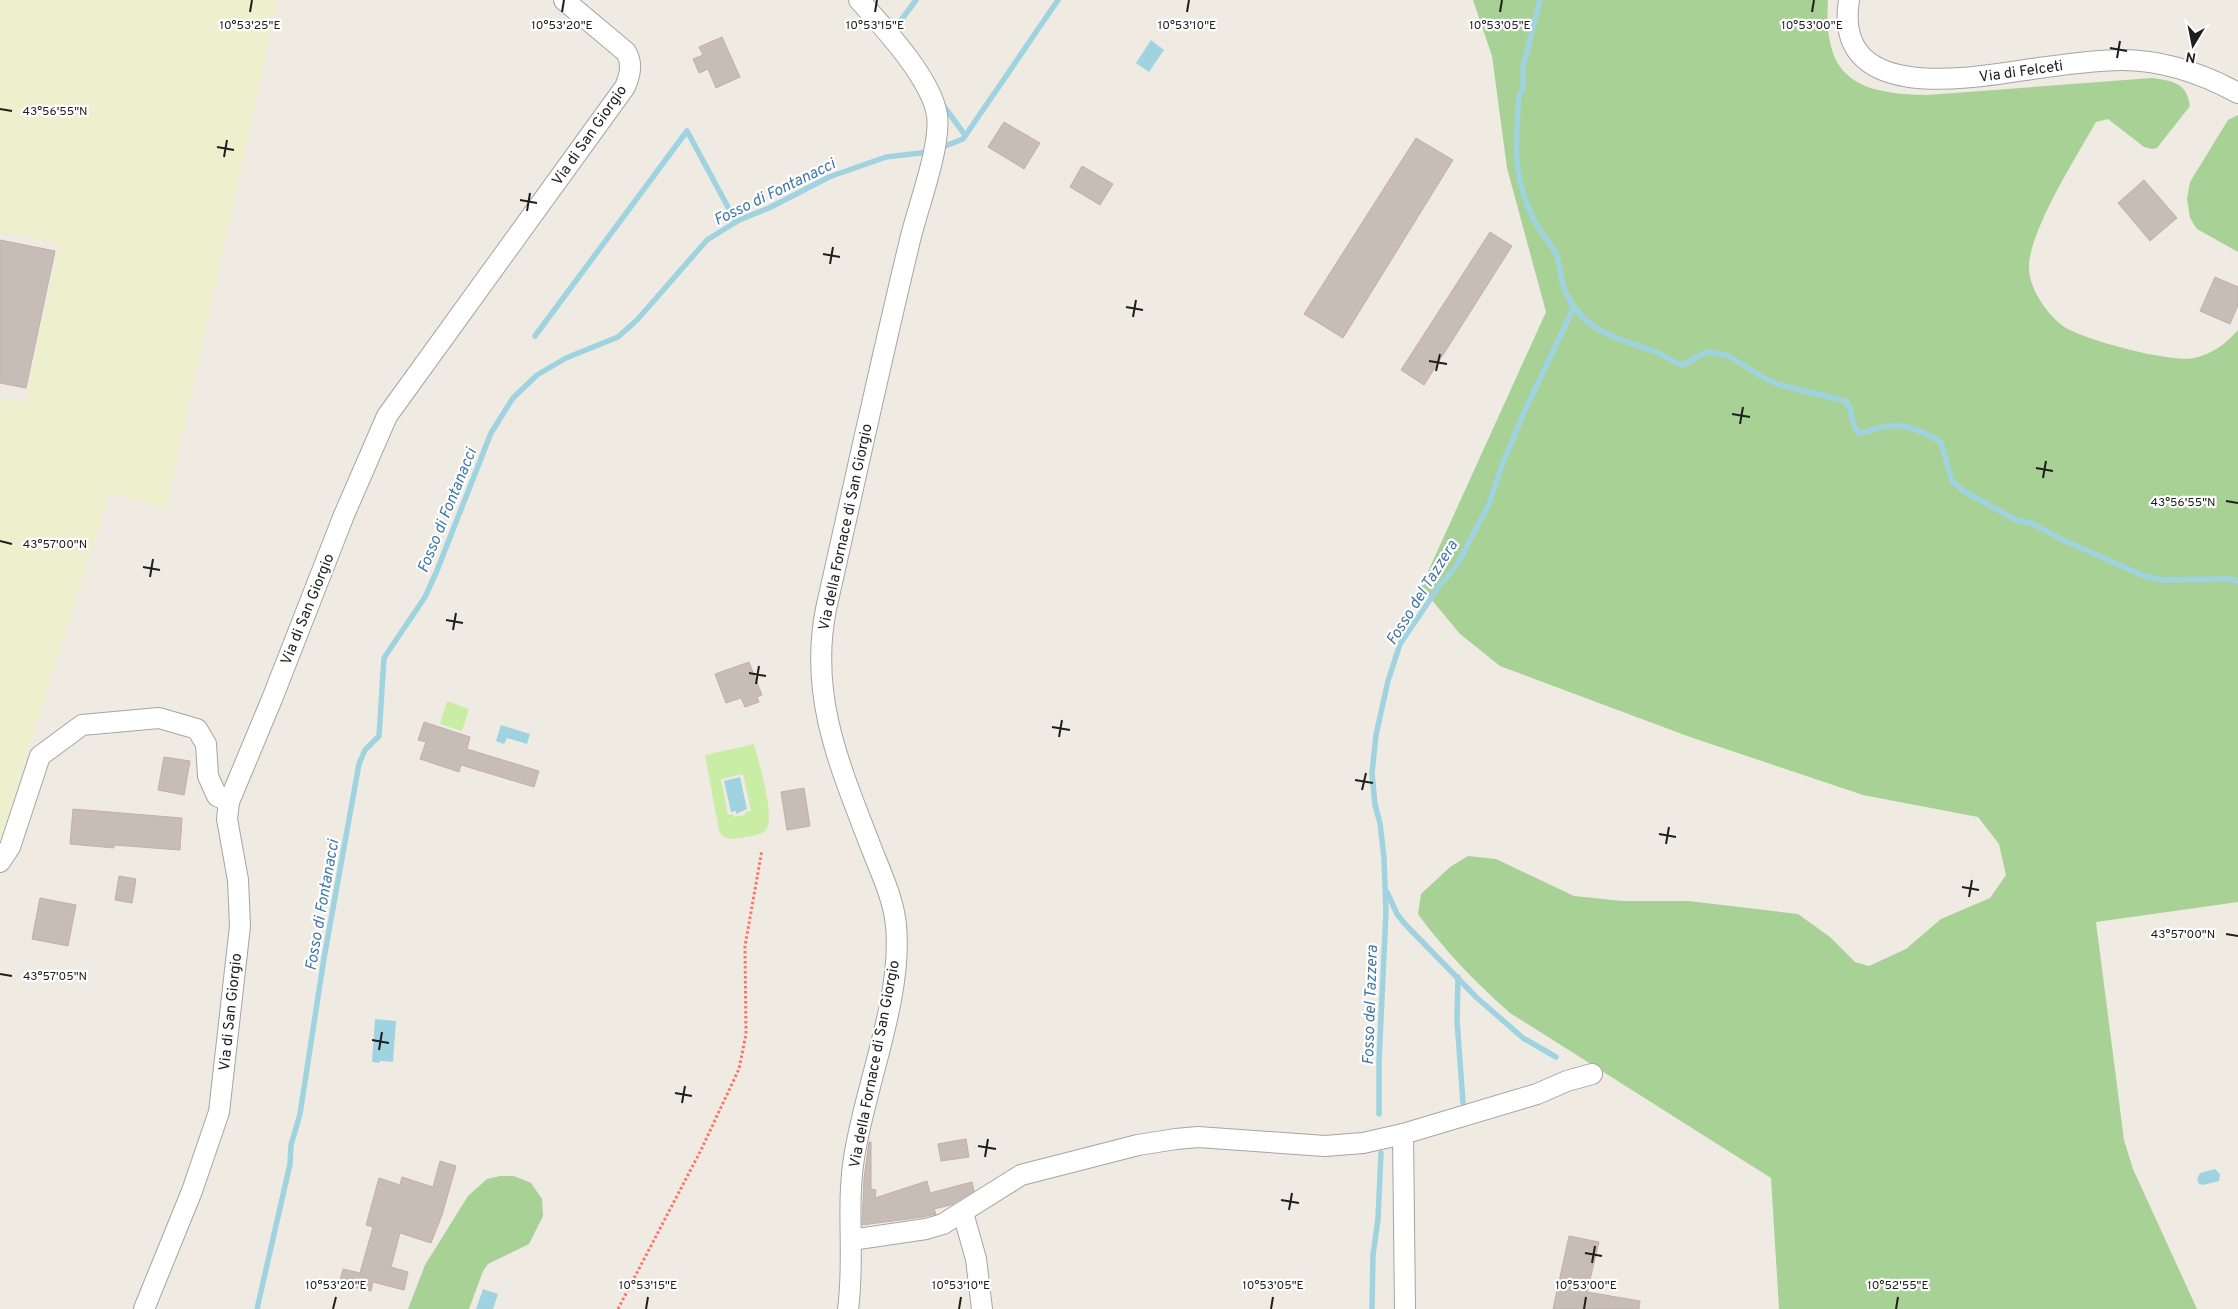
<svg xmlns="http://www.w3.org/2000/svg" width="2238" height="1309" viewBox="0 0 2238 1309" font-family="Overpass,sans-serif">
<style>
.farmland{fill:#eef0cd}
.grass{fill:#caeda5;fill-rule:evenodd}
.forest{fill:#a8d195}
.water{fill:#a0d3e0}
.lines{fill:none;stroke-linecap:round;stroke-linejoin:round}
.stream{stroke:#a0d3e0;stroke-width:5.5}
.building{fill:#c7bdb6;stroke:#c2b1a4}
.minor-casing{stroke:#a5a5a5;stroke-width:22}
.path{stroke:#ff7264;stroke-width:3;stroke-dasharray:2.5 2.5;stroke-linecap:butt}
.minor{stroke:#fff;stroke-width:20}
.ticks{fill:none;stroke:#1e1e1e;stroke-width:2}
.labels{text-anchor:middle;stroke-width:4.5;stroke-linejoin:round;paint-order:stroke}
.street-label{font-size:15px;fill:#1e1e1e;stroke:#fff}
.water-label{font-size:16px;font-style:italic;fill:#4178ab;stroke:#fff}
.ticks-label{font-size:12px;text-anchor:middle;fill:#1e1e1e;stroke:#fff;stroke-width:4.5;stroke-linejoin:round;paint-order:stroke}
</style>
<rect width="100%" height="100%" fill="#efebe3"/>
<polygon class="farmland" points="0,0 278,0 166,510 110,492 0,840 0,400 26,401 59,244 0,231"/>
<g class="grass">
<polygon points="447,701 469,709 462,731 440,724"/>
<path d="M754,744C758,760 777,821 765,831C758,836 746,837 738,838C729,840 723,839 719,831L705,755ZM743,774L751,811L745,812V815L734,817L733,814L728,815L721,779Z"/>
</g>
<g class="forest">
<path d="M1473,0H1828C1823,77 1855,94 1927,95L2152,78C2172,81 2187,82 2190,106L2157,148L2151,149L2144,147L2108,119L2096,122C2078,154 2027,234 2029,269C2030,290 2047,314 2063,326C2083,340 2171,363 2194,358C2212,354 2226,344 2238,330V902L2096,922L2124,1140L2133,1169L2197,1309H1779L1771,1178L1510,1013C1476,983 1445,951 1418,914L1421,894L1450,867L1468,856L1496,859L1574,896L1623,901H1688L1798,914L1830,937L1855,962L1869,966L1906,949L1941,919L1990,898L2006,875L1999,844L1978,817L1863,795L1690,737L1500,666L1460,634L1421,587L1546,312L1507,168L1492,56Z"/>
<polygon points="2238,115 2238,252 2197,229 2190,218 2187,199 2190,182 2228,120"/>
<polygon points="500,1176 514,1176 531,1183 542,1199 543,1216 529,1244 488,1264 483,1271 469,1309 408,1309 425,1265 468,1196 487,1179"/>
</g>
<g class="water">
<polygon points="1151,40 1164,50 1149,72 1136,63"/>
<polygon points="501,725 530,734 527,744 507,738 504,744 496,741"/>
<polygon points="740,777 747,809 736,814 736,811 731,812 724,781"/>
<polygon points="375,1019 396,1021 393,1062 380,1061 379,1063 372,1062"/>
<polygon points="2215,1169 2220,1174 2219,1181 2203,1185 2199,1184 2197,1179 2200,1173"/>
<polygon points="483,1289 498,1294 493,1309 476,1309"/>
</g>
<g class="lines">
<g class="stream">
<path d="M1540,0L1523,67V89L1519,96C1515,144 1512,177 1535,222C1541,233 1550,242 1556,254C1561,265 1560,279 1565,291C1584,333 1617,338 1656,352C1666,356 1673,363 1683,365L1706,352L1727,355L1764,378L1780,385L1846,401C1853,412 1852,427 1859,434C1896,421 1907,423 1941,442L1952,481L1965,492L2016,520L2031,523L2063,540L2142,575L2161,580L2229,579L2238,581"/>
<polyline points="893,31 916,0"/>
<polyline points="943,105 965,135"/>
<polyline points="940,148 963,139 1058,0"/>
<polyline points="535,336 687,131 736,222"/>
<polyline points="1387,892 1397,914 1405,924 1476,997 1523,1038 1556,1057"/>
<polyline points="1458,977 1457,1020 1463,1103"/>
<polyline points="1379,1114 1379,1061 1386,912 1384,858 1380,823 1375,805 1372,773 1376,735 1388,681 1400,644 1440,585 1457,565 1489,504 1502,465 1525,410 1574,307"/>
<polyline points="257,1309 290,1164 291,1145 300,1114 324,958 359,764 365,750 379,736 384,658 425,597 436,573 491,433 513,398 537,375 566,358 618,337 637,320 707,240 739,220 769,208 829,177 886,157 929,152"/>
<polyline points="1372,1309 1373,1255 1378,1219 1381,1153"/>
</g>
</g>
<g class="building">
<polygon points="722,37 740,77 716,88 708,69 699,73 693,59 703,55 699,47"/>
<polygon points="1004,122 1040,143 1024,169 988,147"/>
<polygon points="1416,138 1453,160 1343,338 1304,314"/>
<polygon points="1082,166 1113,184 1100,205 1070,187"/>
<polygon points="2144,180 2177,218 2150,241 2118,203"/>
<polygon points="1490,232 1512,246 1424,385 1401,370"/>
<polygon points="0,240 55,251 26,388 0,383"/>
<polygon points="2215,277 2238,287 2238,305 2230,324 2200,311"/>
<polygon points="749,662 762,695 757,697 759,702 745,707 741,698 726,703 715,674"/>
<polygon points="424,722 470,737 467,749 539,771 534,787 461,765 459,772 420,759 426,742 418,740"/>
<polygon points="164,757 190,761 184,795 158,790"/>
<polygon points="804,788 810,826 787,830 781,792"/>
<polygon points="73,809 182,818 180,850 114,845 114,848 70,844"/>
<polygon points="119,876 136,879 132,903 115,900"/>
<polygon points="40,898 76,905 68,946 32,939"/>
<polygon points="966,1139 969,1157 941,1161 938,1144"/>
<polygon points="869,1142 871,1142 871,1189 876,1190 875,1198 927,1181 930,1193 972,1182 974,1191 951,1205 934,1209 936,1214 923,1217 862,1225 864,1178"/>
<polygon points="440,1161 456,1166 442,1215 431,1243 400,1233 391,1267 408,1272 404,1290 373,1282 371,1291 339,1284 343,1269 360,1273 373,1227 366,1225 379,1178 400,1185 402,1177 433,1187"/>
<polygon points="1569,1236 1599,1242 1587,1292 1640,1301 1639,1309 1553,1309"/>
</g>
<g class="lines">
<g class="minor-casing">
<g id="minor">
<path d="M1849,0C1832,105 1972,78 2032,69C2062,65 2092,60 2122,60C2163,60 2203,74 2238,93"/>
<polyline points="0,862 10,847 40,756 82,725 159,718 197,729 206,744 208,776 217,796 229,802"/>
<polyline points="1403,1134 1405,1309"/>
<polyline points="963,1213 976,1259 982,1309"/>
<polyline points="851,1240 926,1229 943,1224 1021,1175 1138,1145 1176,1139 1198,1137 1325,1146 1363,1143 1403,1134 1537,1094 1567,1081 1592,1074"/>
<path d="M144,1309L192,1191L219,1112L240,926L238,880L227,819L229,802L272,699L344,515L387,416L625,87C630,75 633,64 626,52L564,0"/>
<path d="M848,1309C855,1259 846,1208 854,1158C865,1085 903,998 896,925C893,896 879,869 869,842C839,764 809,695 826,609C854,485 881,360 911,236C919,204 941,146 937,115C931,78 884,28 859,0"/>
</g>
</g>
<polyline class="path" points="618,1309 701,1150 739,1069 746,1034 745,946 762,850"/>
<use href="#minor" class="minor"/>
</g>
<path class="ticks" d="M250,12L252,0M562,12L564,0M875,12L877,0M1187,12L1189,0M1500,12L1502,0M1812,12L1814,0M2110,48L2127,51M2117,58L2120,41M0,109L12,111M217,147L234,150M224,157L227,140M520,200L537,203M527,211L530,193M823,254L840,257M830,264L833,247M1126,307L1143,310M1133,317L1136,300M1429,361L1447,364M1436,371L1440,354M1732,414L1750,417M1740,424L1743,407M2036,468L2053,471M2043,478L2046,461M2226,501L2238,503M0,541L12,544M143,567L160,570M150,577L153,559M446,620L463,623M453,630L456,613M749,673L766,676M756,684L759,666M1052,727L1070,730M1059,737L1062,720M1355,780L1373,783M1362,790L1366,773M1659,834L1676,837M1666,844L1669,827M1962,887L1979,890M1969,897L1972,880M2226,934L2238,936M0,974L12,976M372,1040L389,1043M379,1050L382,1032M675,1093L692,1096M682,1103L685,1086M978,1146L996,1149M985,1157L988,1139M1281,1200L1299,1203M1289,1210L1292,1193M1585,1253L1602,1256M1592,1263L1595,1246M333,1309L336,1297M646,1309L648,1297M959,1309L961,1297M1271,1309L1273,1297M1584,1309L1586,1297M1896,1309L1898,1297"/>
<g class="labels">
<g class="street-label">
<text transform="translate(2021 71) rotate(-8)" y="5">Via di Felceti</text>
<text transform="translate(589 135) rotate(-55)" y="5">Via di San Giorgio</text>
<text transform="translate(845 527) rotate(-78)" y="5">Via della Fornace di San Giorgio</text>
<text transform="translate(307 609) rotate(-68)" y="5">Via di San Giorgio</text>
<text transform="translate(230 1012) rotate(-84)" y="5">Via di San Giorgio</text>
<text transform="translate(874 1064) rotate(-79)" y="5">Via della Fornace di San Giorgio</text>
</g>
<g class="water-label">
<text transform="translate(774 191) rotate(-26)" y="6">Fosso di Fontanacci</text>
<text transform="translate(446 510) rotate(-68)" y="6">Fosso di Fontanacci</text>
<text transform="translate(1421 592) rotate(-58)" y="6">Fosso del Tazzera</text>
<text transform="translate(321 905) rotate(-80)" y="6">Fosso di Fontanacci</text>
<text transform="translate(1369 1005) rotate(-88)" y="6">Fosso del Tazzera</text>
</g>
</g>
<g class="ticks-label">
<text x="250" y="29">10°53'25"E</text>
<text x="562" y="29">10°53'20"E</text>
<text x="875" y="29">10°53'15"E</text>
<text x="1187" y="29">10°53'10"E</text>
<text x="1500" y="29">10°53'05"E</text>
<text x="1812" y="29">10°53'00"E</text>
<text x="55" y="115">43°56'55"N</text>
<text x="2183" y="506">43°56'55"N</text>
<text x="55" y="548">43°57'00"N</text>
<text x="2183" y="938">43°57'00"N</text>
<text x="55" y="980">43°57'05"N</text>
<text x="336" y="1289">10°53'20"E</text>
<text x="648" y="1289">10°53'15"E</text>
<text x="961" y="1289">10°53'10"E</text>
<text x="1273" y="1289">10°53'05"E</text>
<text x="1586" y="1289">10°53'00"E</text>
<text x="1898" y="1289">10°52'55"E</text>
</g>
<g transform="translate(2193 45) rotate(190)" stroke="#ffffff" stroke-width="4" paint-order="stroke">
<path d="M0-4L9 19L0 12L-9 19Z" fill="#1e1e1e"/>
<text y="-8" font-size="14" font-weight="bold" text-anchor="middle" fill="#1e1e1e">N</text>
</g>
</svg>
